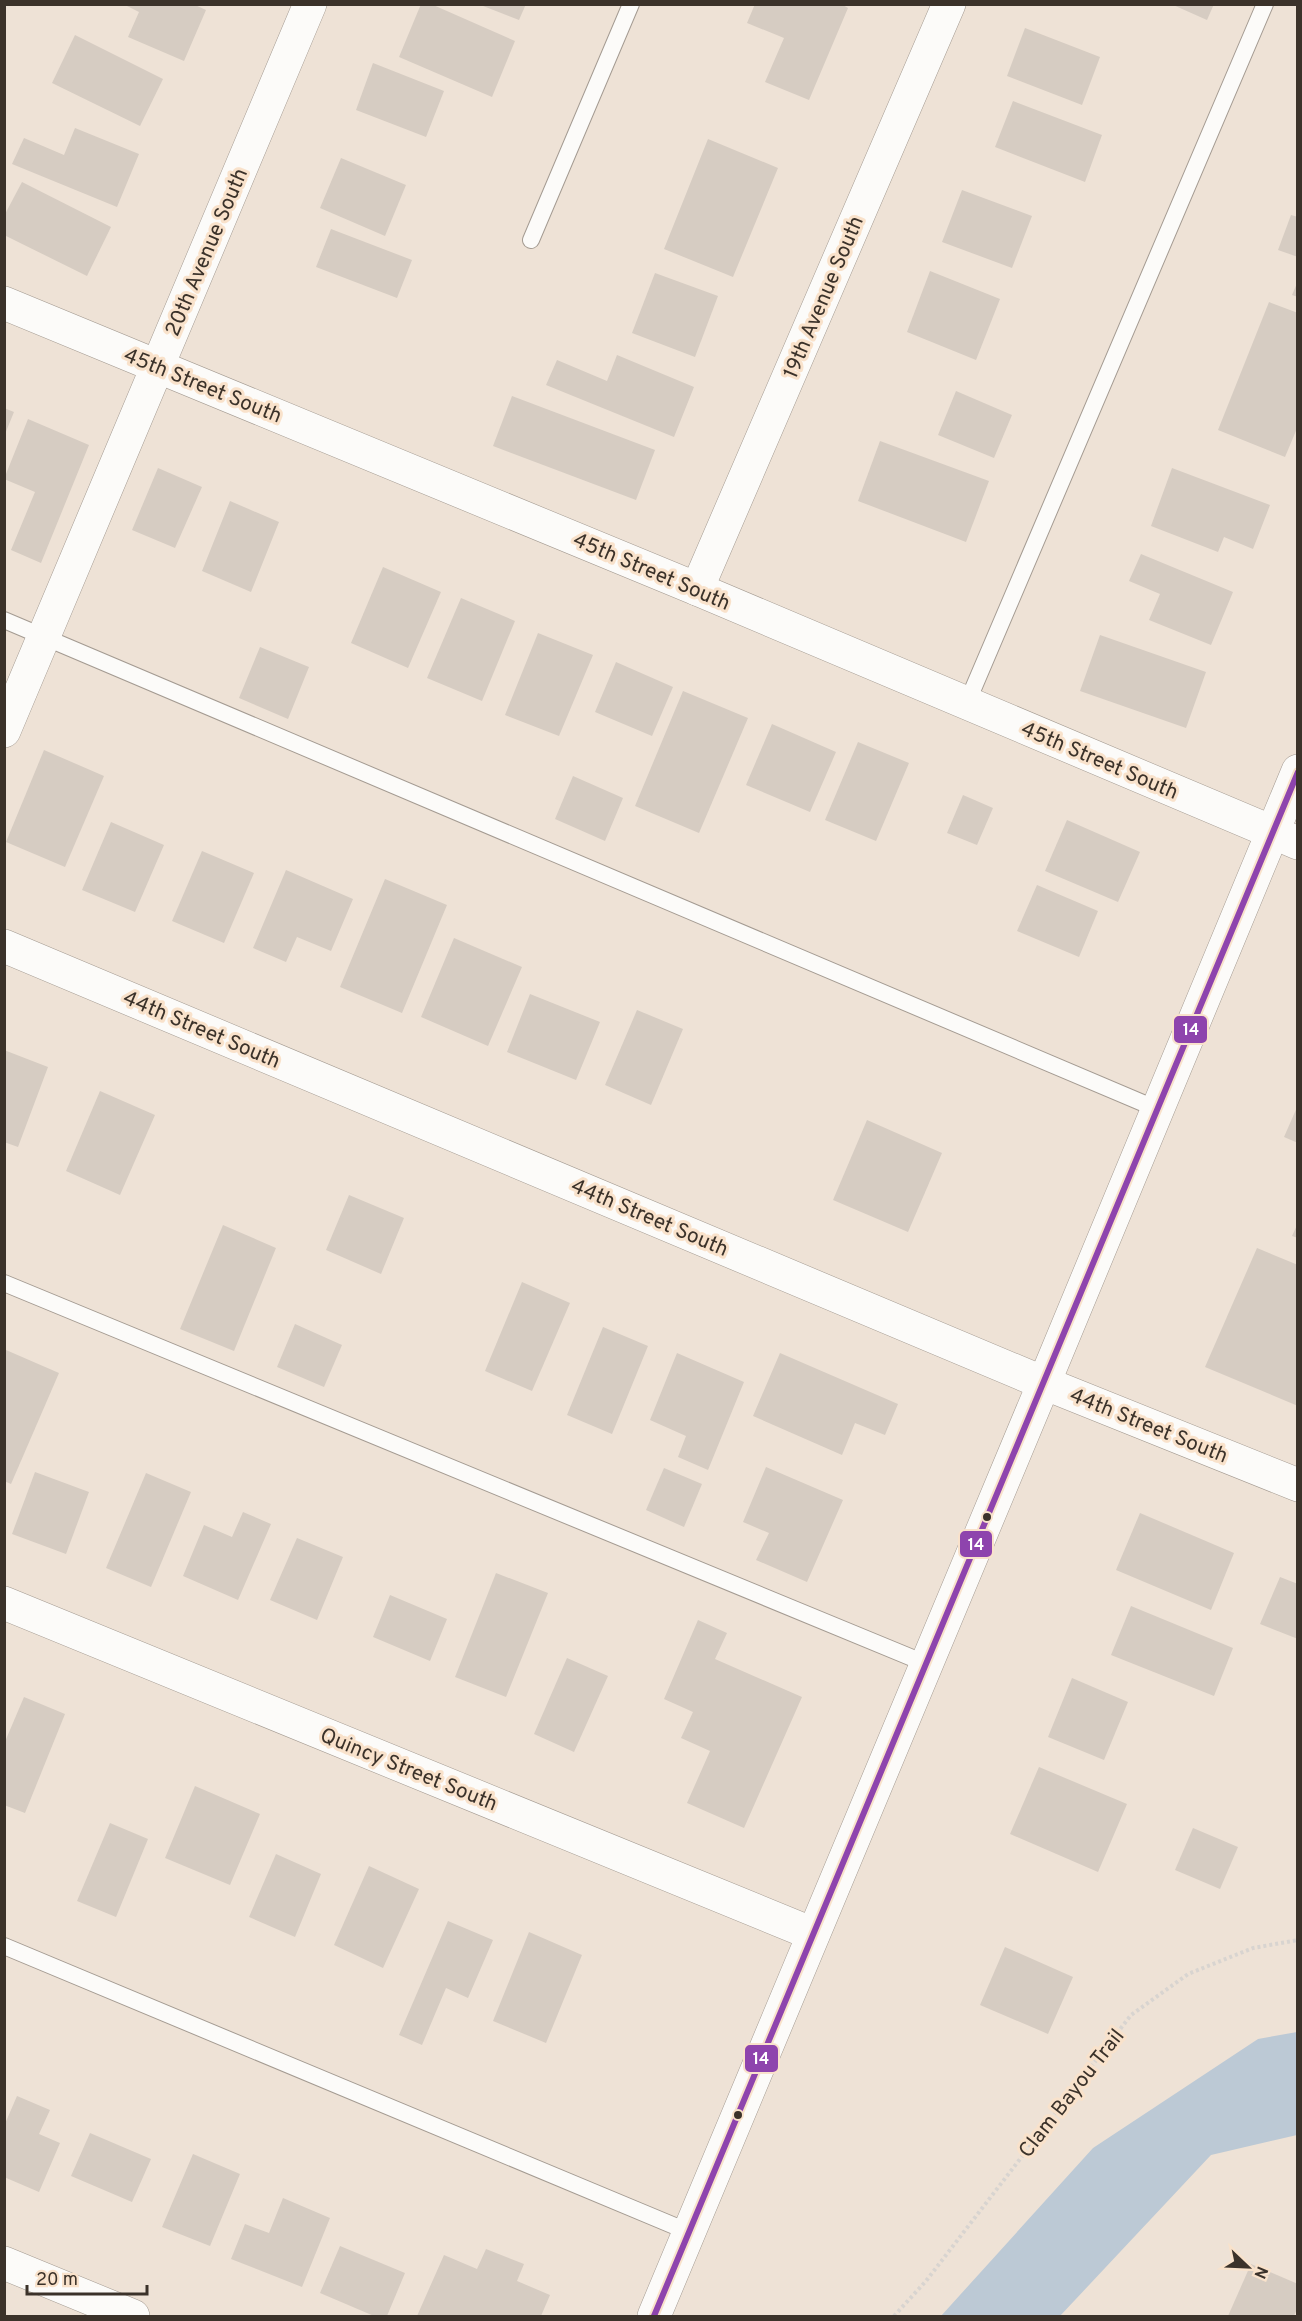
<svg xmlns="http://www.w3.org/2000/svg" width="1302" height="2321" viewBox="0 0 1302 2321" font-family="Overpass,sans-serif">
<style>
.water{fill:#bcc9d5}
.building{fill:#d6ccc2}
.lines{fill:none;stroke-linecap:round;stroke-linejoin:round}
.service-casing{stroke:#a49b92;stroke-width:18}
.minor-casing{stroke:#a49b92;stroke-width:34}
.tertiary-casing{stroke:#a49b92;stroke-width:34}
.path{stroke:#d8d4d0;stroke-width:4;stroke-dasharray:3 3;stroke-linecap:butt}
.service{stroke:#fcfbf9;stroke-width:16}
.minor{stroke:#fcfbf9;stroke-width:33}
.tertiary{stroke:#fcfbf9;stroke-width:33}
.bus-1-casing{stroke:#f9e2cb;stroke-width:10}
.bus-1{stroke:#8e44ad;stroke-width:6}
.bus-dot{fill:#3b322a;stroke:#f9e2cb;stroke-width:2}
.labels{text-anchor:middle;stroke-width:6;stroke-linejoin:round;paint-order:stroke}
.street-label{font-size:21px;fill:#3b322a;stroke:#f9e2cb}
.line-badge{stroke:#f9e2cb;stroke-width:2}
.badge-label{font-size:16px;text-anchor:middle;font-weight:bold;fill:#fff}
</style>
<rect width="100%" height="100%" fill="#eee2d6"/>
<polygon class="water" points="1297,2032 1297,2135 1211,2155 1060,2316 941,2316 1093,2148 1258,2039"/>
<g class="building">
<polygon points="123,4 193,4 206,10 184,61 128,37 139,12"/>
<polygon points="421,4 431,4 515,41 492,97 399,57"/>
<polygon points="478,4 526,4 519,20"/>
<polygon points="755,4 841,4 848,8 809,100 765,82 784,38 747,23"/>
<polygon points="1171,4 1214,4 1207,20"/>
<polygon points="1025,28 1100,57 1082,105 1007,76"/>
<polygon points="75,35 163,79 140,126 52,83"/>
<polygon points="373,63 444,91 426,137 356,110"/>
<polygon points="1013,101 1102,135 1085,182 995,147"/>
<polygon points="75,128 139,154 117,207 12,164 24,138 64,155"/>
<polygon points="708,139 778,168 733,277 664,249"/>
<polygon points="341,158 406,185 385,236 320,208"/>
<polygon points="22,182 111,227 87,276 4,235 4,216"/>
<polygon points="962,190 1032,216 1012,268 942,242"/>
<polygon points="1291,215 1298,217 1298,257 1278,250"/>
<polygon points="331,229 412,260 397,298 316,267"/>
<polygon points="930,271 1000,299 976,360 907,332"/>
<polygon points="655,273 718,296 695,357 632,333"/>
<polygon points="1298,281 1298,297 1292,295"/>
<polygon points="1269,302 1298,313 1298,426 1285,457 1218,430"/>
<polygon points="617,355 694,387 674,437 546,385 557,360 607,381"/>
<polygon points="956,391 1012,415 994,458 938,435"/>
<polygon points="512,396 655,450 636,500 493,446"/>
<polygon points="4,408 14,412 5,434 4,434"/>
<polygon points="28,419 89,445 41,563 11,550 35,492 4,479"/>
<polygon points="880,441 989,481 966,542 858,501"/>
<polygon points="158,468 202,487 175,548 132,530"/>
<polygon points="1172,468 1270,505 1253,549 1224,537 1218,552 1151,526"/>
<polygon points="230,501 279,522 251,592 202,571"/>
<polygon points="1141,554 1233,592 1211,645 1149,620 1160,594 1129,581"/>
<polygon points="383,567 441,592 408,668 351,643"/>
<polygon points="461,598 515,621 482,701 427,678"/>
<polygon points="538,633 593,655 559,736 505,715"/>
<polygon points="1100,635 1206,672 1186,728 1080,691"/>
<polygon points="260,647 309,667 288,719 239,698"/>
<polygon points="616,662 673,687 652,736 595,712"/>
<polygon points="683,691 748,718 699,833 635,806"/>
<polygon points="772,724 836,752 810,812 746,785"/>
<polygon points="858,742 909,763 876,841 825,820"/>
<polygon points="44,750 104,776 65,867 6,842"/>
<polygon points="573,776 623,798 605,841 555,819"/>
<polygon points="963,795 993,808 977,845 947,833"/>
<polygon points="1067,820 1140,852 1118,902 1045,871"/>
<polygon points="111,822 164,845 135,912 82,890"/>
<polygon points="202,851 254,873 224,943 172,921"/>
<polygon points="286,870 353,899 331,951 297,937 286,962 253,948"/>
<polygon points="385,879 447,905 402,1013 340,987"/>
<polygon points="1037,885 1098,911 1079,957 1017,931"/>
<polygon points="454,938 522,967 488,1046 421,1017"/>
<polygon points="530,994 600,1022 576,1080 507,1052"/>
<polygon points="637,1010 683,1029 651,1105 605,1085"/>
<polygon points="4,1050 48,1067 18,1147 4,1142"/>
<polygon points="100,1091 155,1115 120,1195 66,1171"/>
<polygon points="1298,1105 1298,1143 1284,1137"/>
<polygon points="867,1120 942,1153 908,1232 833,1200"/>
<polygon points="349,1195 404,1218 381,1274 326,1250"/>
<polygon points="1298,1223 1298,1238 1292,1236"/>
<polygon points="223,1225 276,1248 234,1351 180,1329"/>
<polygon points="1257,1248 1298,1265 1298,1406 1205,1367"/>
<polygon points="522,1282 570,1303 532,1391 485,1371"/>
<polygon points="295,1324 342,1345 324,1387 277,1367"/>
<polygon points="603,1327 648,1346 612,1434 567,1415"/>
<polygon points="6,1350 59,1373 11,1484 4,1481 4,1354"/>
<polygon points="677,1353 744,1382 708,1470 678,1457 686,1436 650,1420"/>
<polygon points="780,1353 898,1404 885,1435 855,1423 842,1455 753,1416"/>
<polygon points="766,1467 843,1500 807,1582 756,1560 769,1533 743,1522"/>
<polygon points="664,1468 702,1484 684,1527 646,1510"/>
<polygon points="35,1472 89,1492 66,1554 12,1534"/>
<polygon points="146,1473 191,1492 151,1587 106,1568"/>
<polygon points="243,1512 271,1524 238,1600 183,1576 204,1525 232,1537"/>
<polygon points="1140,1513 1234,1553 1211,1610 1116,1570"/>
<polygon points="297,1538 343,1557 317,1620 270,1600"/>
<polygon points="496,1573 548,1593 506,1697 455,1677"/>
<polygon points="1280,1577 1298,1584 1298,1639 1260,1624"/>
<polygon points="390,1595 447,1619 430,1661 373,1637"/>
<polygon points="1131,1606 1233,1648 1214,1696 1111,1655"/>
<polygon points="698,1620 727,1633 715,1659 802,1697 744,1828 687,1803 710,1751 681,1738 693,1712 664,1699"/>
<polygon points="567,1658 608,1676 574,1752 534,1734"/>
<polygon points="1072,1678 1128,1702 1104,1760 1048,1737"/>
<polygon points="24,1697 65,1714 25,1813 4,1805 4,1744"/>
<polygon points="1039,1767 1127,1804 1098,1872 1010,1834"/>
<polygon points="195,1786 260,1814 230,1885 165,1858"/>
<polygon points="110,1823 148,1839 116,1917 77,1901"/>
<polygon points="1193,1828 1238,1847 1220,1889 1175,1870"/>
<polygon points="276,1854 321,1874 295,1937 249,1917"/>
<polygon points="369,1866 419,1889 383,1968 334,1945"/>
<polygon points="448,1921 493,1940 468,1998 446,1988 422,2045 399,2035"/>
<polygon points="529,1932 582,1955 546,2043 493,2021"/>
<polygon points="1005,1947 1073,1977 1048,2034 980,2005"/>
<polygon points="17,2096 50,2110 39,2134 60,2143 39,2192 4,2177 4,2126"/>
<polygon points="90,2133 151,2159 132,2202 71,2176"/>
<polygon points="193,2154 240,2174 210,2246 162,2227"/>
<polygon points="283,2198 330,2218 302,2287 231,2259 245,2224 269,2233"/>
<polygon points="340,2246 405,2273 387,2316 374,2316 320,2293"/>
<polygon points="486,2249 524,2264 517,2281 550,2295 541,2316 417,2316 444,2255 477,2269"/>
<polygon points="1251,2264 1298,2284 1298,2307 1294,2316 1228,2316"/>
</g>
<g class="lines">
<g class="service-casing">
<g id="service">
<polyline points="531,240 631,4"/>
<polyline points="4,620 1157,1109"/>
<polyline points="967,703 1265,4"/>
<polyline points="4,1283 927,1664"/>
<polyline points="4,1946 689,2232"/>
</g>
</g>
<g class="minor-casing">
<g id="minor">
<polyline points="4,303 697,589 1298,843"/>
<polyline points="697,589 949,4"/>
<polyline points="4,731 310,4"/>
<polyline points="4,946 1044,1383 1298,1485"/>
<polyline points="4,1603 813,1934"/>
<polyline points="4,2263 133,2316"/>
</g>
</g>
<g class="tertiary-casing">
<polyline id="tertiary" points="654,2316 1044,1383 1298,771"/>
</g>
<polyline class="path" points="894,2316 926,2281 1131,2015 1188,1974 1253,1948 1298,1940"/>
<use href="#service" class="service"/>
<use href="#minor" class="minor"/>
<use href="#tertiary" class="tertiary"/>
<g class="bus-1-casing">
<polyline id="bus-1" points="654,2316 1298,772"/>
</g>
<use href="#bus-1" class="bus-1"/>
</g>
<g class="bus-dot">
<circle cx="987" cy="1517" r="5"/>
<circle cx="738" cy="2115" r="5"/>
</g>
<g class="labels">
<g class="street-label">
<text transform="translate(206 252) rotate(-67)" y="7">20th Avenue South</text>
<text transform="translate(823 297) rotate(-67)" y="7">19th Avenue South</text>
<text transform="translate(203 385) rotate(22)" y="7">45th Street South</text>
<text transform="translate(652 571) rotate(23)" y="7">45th Street South</text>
<text transform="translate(1100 760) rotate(23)" y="7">45th Street South</text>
<text transform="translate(202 1029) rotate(23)" y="7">44th Street South</text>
<text transform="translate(650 1217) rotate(23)" y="7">44th Street South</text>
<text transform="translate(1149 1425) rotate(22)" y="7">44th Street South</text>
<text transform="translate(409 1769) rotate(22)" y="7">Quincy Street South</text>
<text transform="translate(1071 2093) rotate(-52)" y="7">Clam Bayou Trail</text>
</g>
</g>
<g class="line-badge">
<rect x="1173" y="1015" width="35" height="29" rx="6" fill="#8e44ad"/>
<rect x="959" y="1530" width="34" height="28" rx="6" fill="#8e44ad"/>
<rect x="744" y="2044" width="35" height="29" rx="6" fill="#8e44ad"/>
</g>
<g class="badge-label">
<text x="1191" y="1035">14</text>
<text x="976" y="1550">14</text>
<text x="761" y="2064">14</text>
</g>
<rect width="1302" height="2321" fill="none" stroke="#3b322a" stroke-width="12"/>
<g transform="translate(1248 2267) rotate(113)" stroke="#f9e2cb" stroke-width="4.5" paint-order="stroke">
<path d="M0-4.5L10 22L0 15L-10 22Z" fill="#3b322a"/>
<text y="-9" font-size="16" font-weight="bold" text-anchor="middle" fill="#3b322a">N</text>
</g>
<path d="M27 2285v9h120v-9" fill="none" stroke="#3b322a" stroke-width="3"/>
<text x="36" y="2285" font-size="18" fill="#3b322a" stroke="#f9e2cb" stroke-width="4.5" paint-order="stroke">20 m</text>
</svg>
